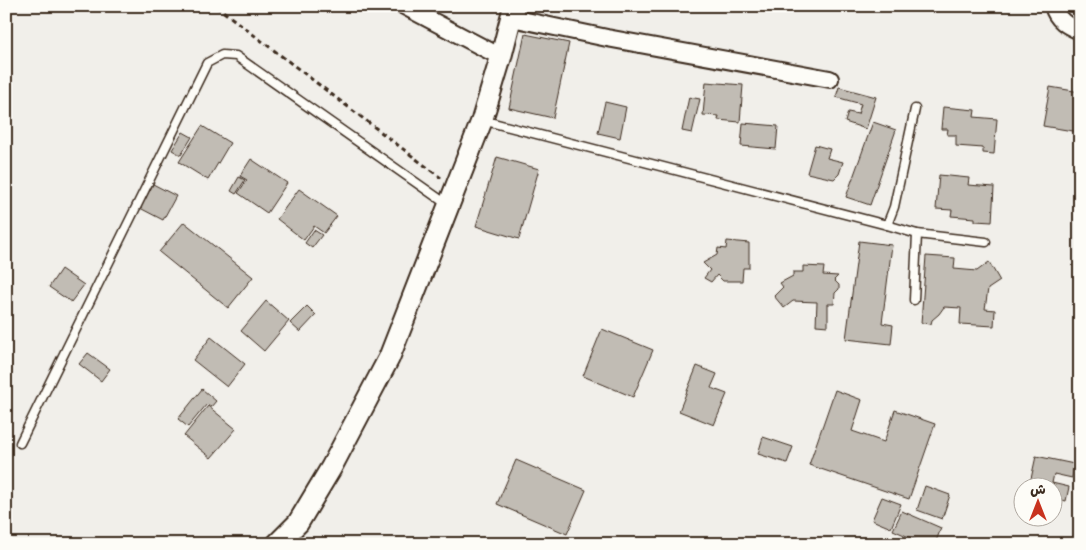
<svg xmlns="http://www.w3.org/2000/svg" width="1086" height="550" viewBox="0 0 1086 550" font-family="Pangolin,'Playpen Sans Arabic',sans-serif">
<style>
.building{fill:#c1bcb4;stroke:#3b2a1e}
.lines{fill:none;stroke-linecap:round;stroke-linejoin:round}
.service-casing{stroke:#3b2a1e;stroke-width:11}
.minor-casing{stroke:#3b2a1e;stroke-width:20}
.tertiary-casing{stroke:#3b2a1e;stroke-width:24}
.path{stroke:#3b2a1e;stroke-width:3;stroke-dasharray:5 4;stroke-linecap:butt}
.service{stroke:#fdfcf7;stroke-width:8}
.minor{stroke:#fdfcf7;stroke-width:16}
.tertiary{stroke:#fdfcf7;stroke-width:20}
</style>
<rect width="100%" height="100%" fill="#f1efea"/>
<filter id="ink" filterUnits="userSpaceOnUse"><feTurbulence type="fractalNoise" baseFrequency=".02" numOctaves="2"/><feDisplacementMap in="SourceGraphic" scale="10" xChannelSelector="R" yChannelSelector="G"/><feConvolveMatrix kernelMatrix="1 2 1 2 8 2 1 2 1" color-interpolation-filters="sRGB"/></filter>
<g filter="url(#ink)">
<g class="building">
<polygon points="525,34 569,43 553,118 509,108"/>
<polygon points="706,82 743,85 740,122 718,120 719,116 703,115"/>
<polygon points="839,87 876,97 866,129 845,122 848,112 858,114 861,104 836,97"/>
<polygon points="1050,87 1080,92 1079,132 1043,126"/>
<polygon points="689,97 700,99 692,133 682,131"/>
<polygon points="605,102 626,107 620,138 598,133"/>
<polygon points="943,107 975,110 974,117 997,119 994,154 983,153 983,148 956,146 956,135 947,135 948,129 941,129"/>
<polygon points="873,122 896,130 870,205 846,197"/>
<polygon points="743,123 778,126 776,149 741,146"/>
<polygon points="202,126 230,143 208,180 179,162"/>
<polygon points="183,132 192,137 181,155 172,150"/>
<polygon points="815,145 830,149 827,158 843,162 839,174 834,179 807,173"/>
<polygon points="497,157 539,169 519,239 476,226"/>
<polygon points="251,159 287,183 267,213 238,193 247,180 240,176"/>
<polygon points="939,175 969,178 968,185 994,187 992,222 975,221 975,218 951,216 952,210 936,209"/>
<polygon points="239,177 245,180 236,194 231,191"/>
<polygon points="153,184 176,196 163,220 140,208"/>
<polygon points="299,189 337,216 324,233 314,226 304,240 277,219"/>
<polygon points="184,222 253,277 228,308 159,252"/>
<polygon points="314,230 322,235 312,248 305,243"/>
<polygon points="727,241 749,243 749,268 743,268 742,281 723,281 717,275 711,282 704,278 710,270 703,263 717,255 718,248 726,249"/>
<polygon points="859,241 892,245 882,323 893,325 891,344 846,339"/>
<polygon points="926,256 955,258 954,269 977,271 989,262 1000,281 988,289 985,309 995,310 994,326 960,324 961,308 944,307 939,314 932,320 931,324 921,323"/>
<polygon points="803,266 824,267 823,275 838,276 834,280 839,285 839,289 835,293 834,304 828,304 828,326 816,325 817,302 793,301 784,308 774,296 783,287 780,283 793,276 793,272 803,272"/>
<polygon points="61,269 84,285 71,302 49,287"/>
<polygon points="266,301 289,321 264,351 241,331"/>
<polygon points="307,306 316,315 300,332 290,323"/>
<polygon points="602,329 653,350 633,397 583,376"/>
<polygon points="211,337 245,364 227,387 193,360"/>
<polygon points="88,353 110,369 101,381 79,364"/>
<polygon points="697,366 717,374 711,388 727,394 714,425 679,411"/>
<polygon points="202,389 216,401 211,407 207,404 188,427 178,419"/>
<polygon points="835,390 862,400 852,431 884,442 895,410 935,424 909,499 809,465"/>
<polygon points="208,406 236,429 211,458 184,436"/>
<polygon points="763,437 793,447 787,463 758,454"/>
<polygon points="1036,456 1074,464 1072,478 1054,474 1052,483 1069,487 1066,501 1054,498 1054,488 1029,488"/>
<polygon points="516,460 586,490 567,534 497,504"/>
<polygon points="925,486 950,495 942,519 917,510"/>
<polygon points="882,497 901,504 891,528 872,520"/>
<polygon points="902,511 941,528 935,544 925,544 893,530"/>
</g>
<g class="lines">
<g class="service-casing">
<g id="service">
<polyline points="482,120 887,225 894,207 915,109"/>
<polyline points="887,225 917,234 986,242"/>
<polyline points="914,300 917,234"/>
<polyline points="20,443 207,63 222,55 236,56 448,205"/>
</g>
</g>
<g class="minor-casing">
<g id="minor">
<polyline points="404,6 501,57"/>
<path d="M1053,6C1057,20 1067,26 1080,31"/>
<polyline points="512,18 607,38 830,79"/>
</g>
</g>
<g class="tertiary-casing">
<polyline id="tertiary" points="277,544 298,523 331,468 389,358 482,120 501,57 514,6"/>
</g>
<polyline class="path" points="216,6 441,178"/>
<use href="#service" class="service"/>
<use href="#minor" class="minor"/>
<use href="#tertiary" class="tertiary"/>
</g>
</g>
<rect width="1086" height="550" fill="none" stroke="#fdfcf7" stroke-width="25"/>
<rect x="12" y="12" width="1061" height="525" fill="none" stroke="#3b2a1e" stroke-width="2" filter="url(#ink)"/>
<g transform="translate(1038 502)"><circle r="24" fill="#fdfcf7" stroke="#afa8a0"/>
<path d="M0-4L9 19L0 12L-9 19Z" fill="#c8321e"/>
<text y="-8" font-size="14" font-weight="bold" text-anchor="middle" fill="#3b2a1e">ش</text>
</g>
</svg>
